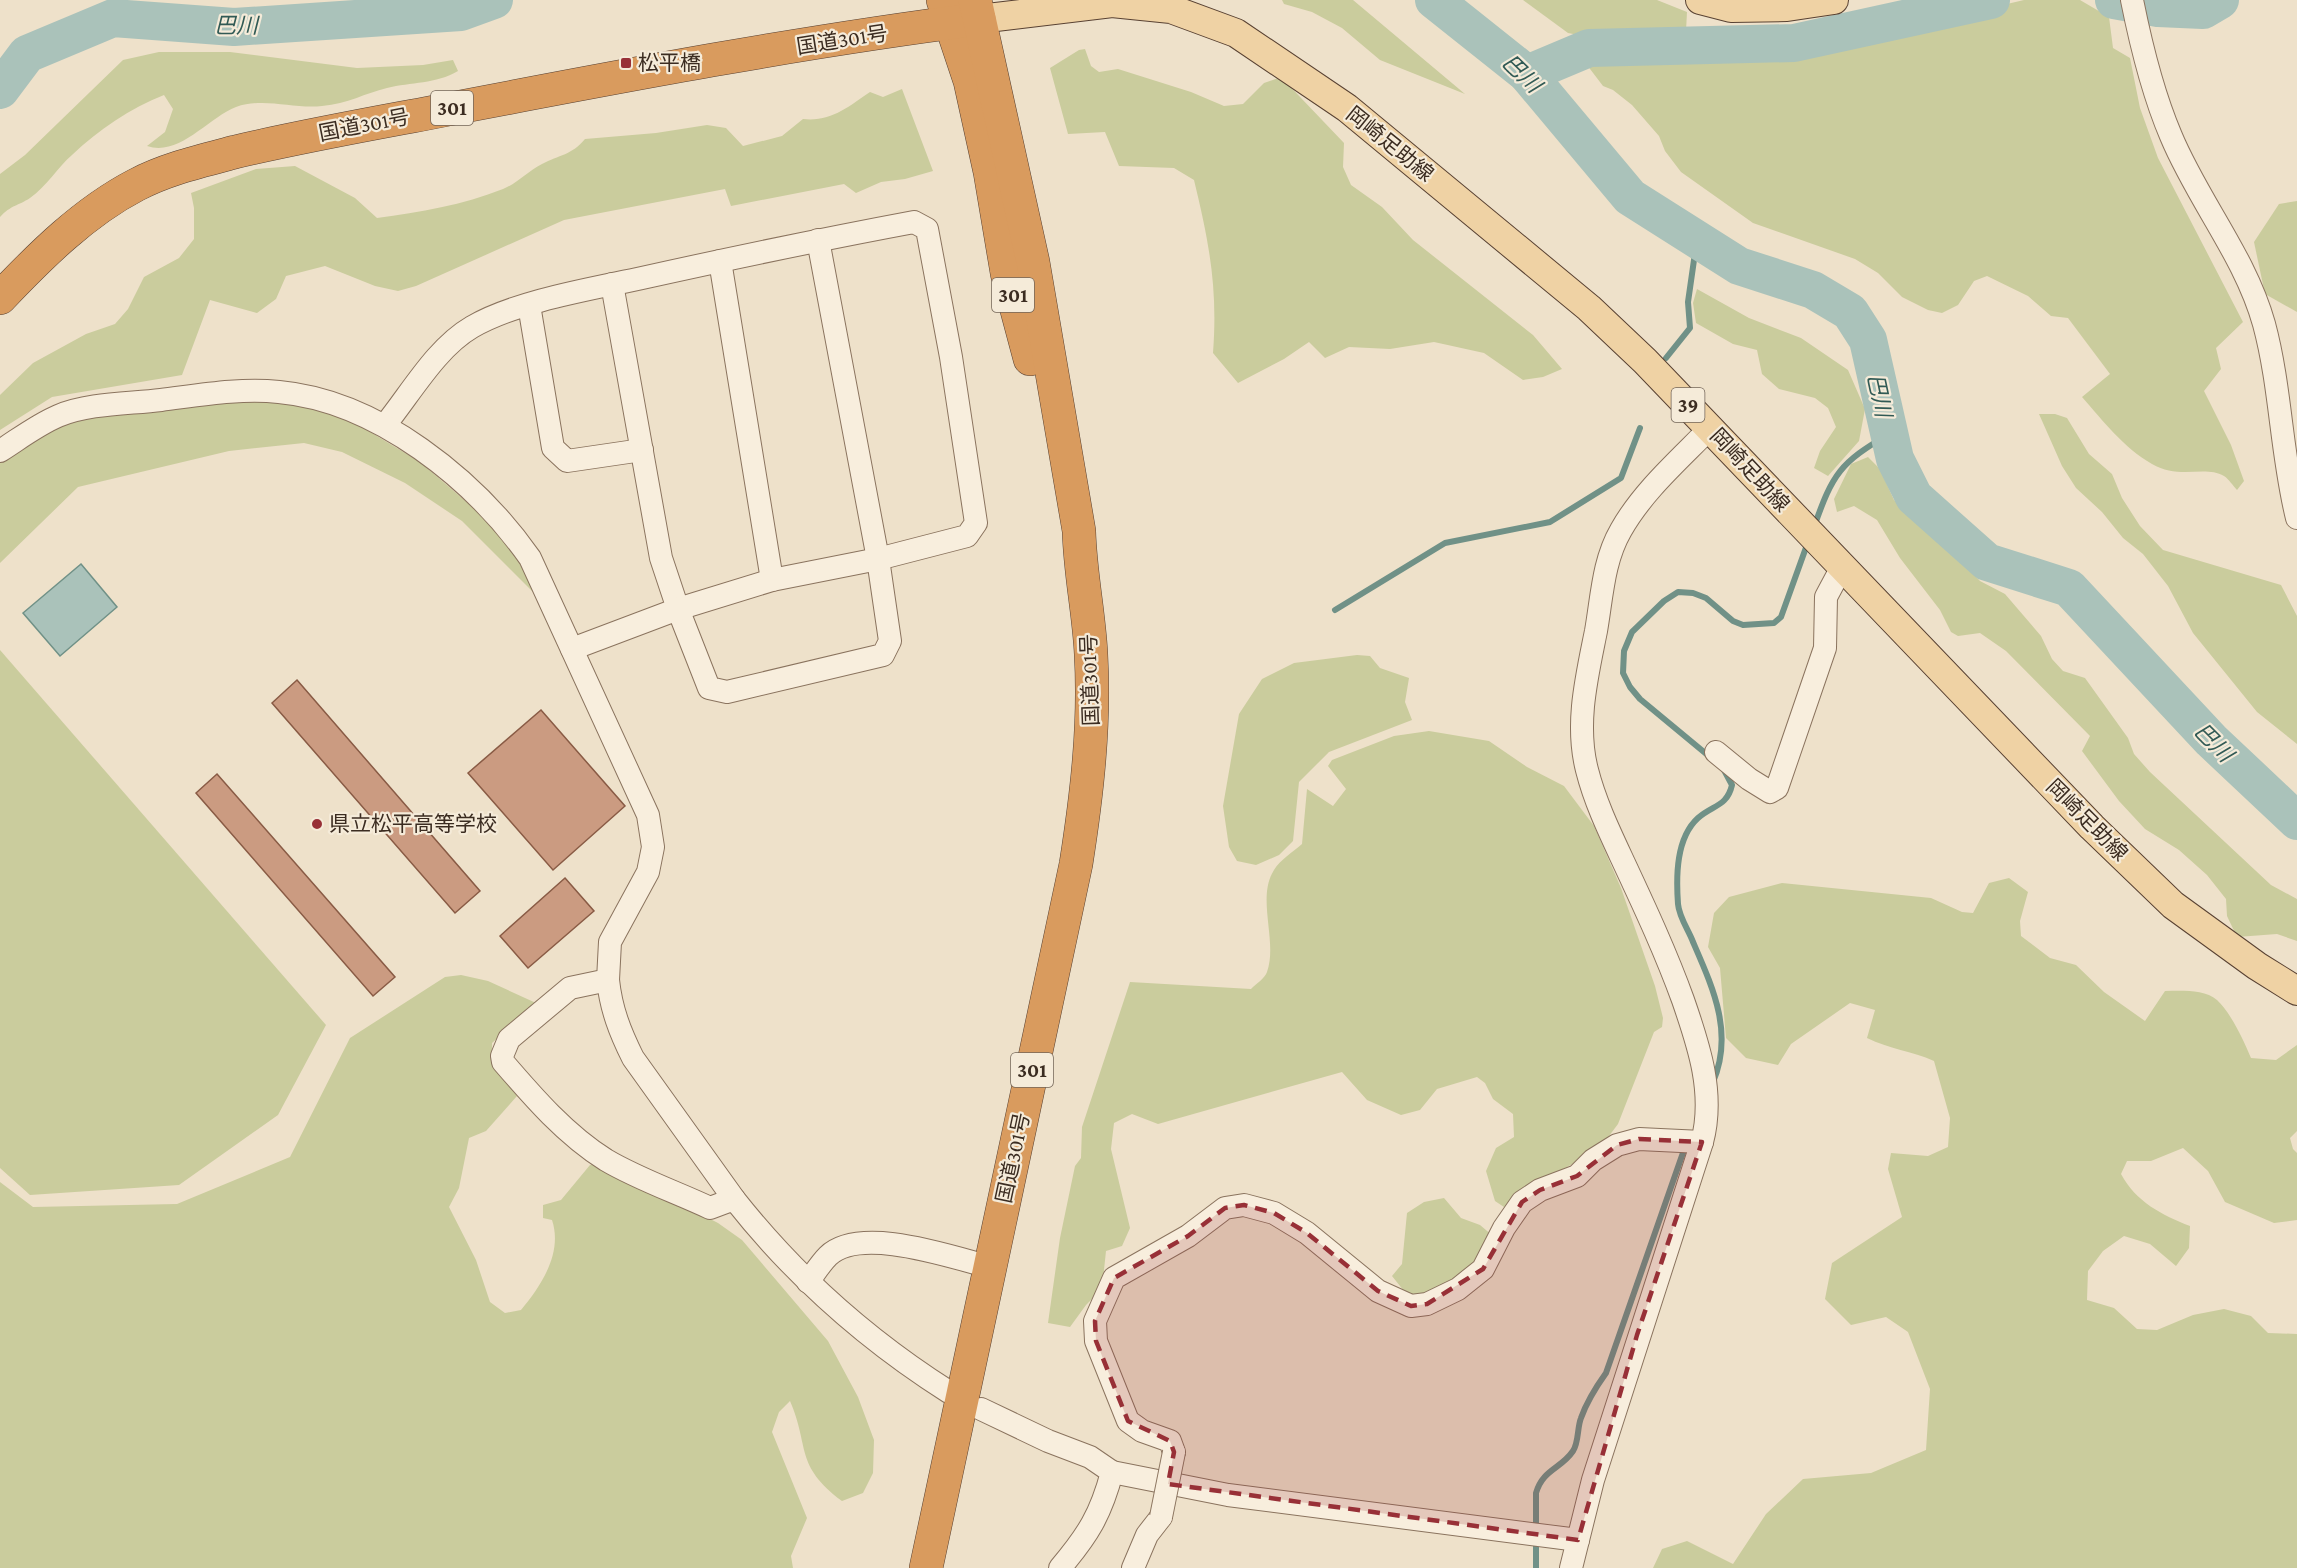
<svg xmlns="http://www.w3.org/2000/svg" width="2297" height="1568" viewBox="0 0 2297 1568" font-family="'Crimson Pro','Noto Sans JP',serif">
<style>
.green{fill:#cacc9d}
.water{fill:#aac2ba;stroke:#709187;stroke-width:1.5}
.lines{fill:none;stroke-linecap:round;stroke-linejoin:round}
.stream{stroke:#709187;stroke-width:6}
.river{stroke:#aac2ba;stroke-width:38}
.building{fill:#cb9b81;stroke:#895b45;stroke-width:1.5}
.minor-casing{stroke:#8a735e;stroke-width:24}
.major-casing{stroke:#584132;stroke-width:30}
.highway-casing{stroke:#584132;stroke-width:34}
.minor{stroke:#f8eedd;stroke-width:22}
.major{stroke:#efd2a4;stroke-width:28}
.highway{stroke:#d99b5e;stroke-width:33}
.minor-bridge-casing{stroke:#8a735e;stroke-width:24;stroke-linecap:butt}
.minor-bridge{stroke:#f8eedd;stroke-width:22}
.marked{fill:#983037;fill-opacity:0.2;stroke:#983037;stroke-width:4.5;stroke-dasharray:12 8;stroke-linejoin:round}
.poi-dot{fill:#983037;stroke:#f5ebd9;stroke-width:2}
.labels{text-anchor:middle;stroke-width:4.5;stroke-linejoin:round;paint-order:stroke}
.shield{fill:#f5ebd9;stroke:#736558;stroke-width:1.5}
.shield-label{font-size:20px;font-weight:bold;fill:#3b2c21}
.street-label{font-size:21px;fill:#3b2c21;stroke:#f5ebd9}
.poi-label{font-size:21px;fill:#3b2c21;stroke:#f5ebd9;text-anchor:start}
.water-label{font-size:22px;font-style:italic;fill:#315a55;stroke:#f5ebd9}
</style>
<rect width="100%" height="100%" fill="#eee1ca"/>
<g class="green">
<polygon points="1282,0 1353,0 1465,94 1380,60 1342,28 1312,12 1284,4"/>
<polygon points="1523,0 1657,0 1687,12 1686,31 1676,34 1599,39 1568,33"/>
<path d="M2024,0H2080L2109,17L2113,48L2130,58L2140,108L2158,158L2243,322L2216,348L2221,369L2204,391L2231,445L2244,481L2237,490C2233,486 2229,479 2224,476C2205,465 2179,480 2152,464C2124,448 2103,421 2082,397L2110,374L2068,318L2051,316L2028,296L1987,276L1974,281L1958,305L1942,313L1928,310L1902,297L1878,273L1855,259L1753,223L1681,172L1665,151L1659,136L1632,105L1613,90L1603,86L1587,65L1593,59L1613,60L1681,51L1812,50Z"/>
<path d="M1085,49L1091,66L1099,72L1118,69L1191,92L1224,106L1243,104L1264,83L1281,77L1344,143L1343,167L1351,185L1382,207L1413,240L1533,335L1562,369L1543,377L1523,380L1484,353L1434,342L1390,349L1349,347L1325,358L1309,342L1284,359L1238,383L1213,353C1218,288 1209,242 1194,180L1174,168L1119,166L1105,132L1068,134L1050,68L1079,50Z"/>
<path d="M159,52H230L357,68L423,65L453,60L458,71C436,84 411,82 387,88C365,93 348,104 322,106C293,109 264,97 236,107C208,118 179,157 147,146L165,132L173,109L164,95C131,108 98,130 72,155C58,167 46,187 30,198C18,206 11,205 0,217V174L25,155L123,60Z"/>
<path d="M902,89L933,171L905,179L881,182L856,193L844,184L731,206L725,189L564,220L416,286L398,291L375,286L325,266L286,276L276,299L257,313L210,300L182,375L52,397L0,430V395L33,363L86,334L115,324L128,309L144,277L179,258L194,239V208L191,193L256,169L295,166L355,198L377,218C420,212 463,205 503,189C518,183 528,171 542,164C559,155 572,155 585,139L656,133L707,125L726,128L743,146L782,136L803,119C831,122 848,107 870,92L883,97Z"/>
<polygon points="2297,201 2297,312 2265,294 2254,242 2279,204"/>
<polygon points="1697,289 1749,318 1801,338 1848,370 1865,409 1859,441 1828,476 1814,468 1820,451 1836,427 1828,408 1815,398 1779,389 1762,374 1757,350 1733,344 1696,323 1693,303"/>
<path d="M241,401H285L352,421L420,462L498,529L519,559L533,592L462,521L405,483L342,452L304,443L229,451L78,487L0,563V463C30,441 52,423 89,417Z"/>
<polygon points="2039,414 2055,414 2067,418 2089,454 2112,474 2122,498 2140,526 2163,550 2281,585 2297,616 2297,744 2257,712 2193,633 2168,586 2143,554 2123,538 2102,512 2076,488 2062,466"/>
<polygon points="1868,457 1880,469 1894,500 1922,520 1980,581 2005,594 2041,636 2052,659 2063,671 2085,678 2128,738 2134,754 2150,772 2271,885 2297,899 2297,941 2277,934 2237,937 2227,916 2226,899 2207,875 2179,850 2145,829 2119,801 2082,751 2090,736 2006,651 1980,633 1958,636 1951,632 1940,610 1900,558 1877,520 1854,506 1837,512 1834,499 1851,464"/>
<polygon points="0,650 326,1025 278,1115 179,1185 30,1195 0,1168"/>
<polygon points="1357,655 1370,656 1380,668 1409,678 1405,702 1412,720 1329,752 1299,782 1293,841 1279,855 1256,865 1237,861 1229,847 1223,806 1239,714 1262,679 1294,663"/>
<path d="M1429,731L1489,741L1527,767L1564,786L1594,826L1621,888L1655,986L1663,1018L1662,1027L1654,1032L1618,1124L1606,1140L1576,1162L1532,1186L1504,1207L1495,1201L1486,1171L1496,1148L1514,1137L1513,1114L1493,1099L1485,1083L1477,1077L1437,1089L1420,1110L1401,1115L1367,1100L1342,1072L1158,1124L1132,1114L1114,1123L1111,1149L1130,1228L1122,1246L1106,1251L1102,1289L1086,1305L1070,1327L1048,1323L1060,1238L1075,1166L1081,1158L1082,1127L1130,982L1251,989C1256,984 1265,978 1267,972C1278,941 1256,898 1274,870C1280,860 1293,852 1302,844L1307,789L1333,806L1346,789L1328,766L1332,760L1394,736Z"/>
<path d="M2009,878L2028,892L2020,921L2021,936L2050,958L2076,965L2104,992L2145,1021L2165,991C2181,991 2204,989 2217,1000C2231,1013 2244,1041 2251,1058L2276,1060L2297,1045V1131L2290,1138L2293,1149L2297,1153V1220L2274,1223L2225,1202L2208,1171L2183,1148L2151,1161H2127L2121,1174C2136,1202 2162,1215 2190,1226L2189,1248L2176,1266L2150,1244L2124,1236L2103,1251L2088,1271L2087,1300L2114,1308L2137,1329L2157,1330L2193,1315L2224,1309L2251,1316L2268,1333L2297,1334V1568H1653L1662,1549L1687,1541L1733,1564L1766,1514L1803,1479L1871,1473L1926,1450L1930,1389L1908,1332L1886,1317L1851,1325L1825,1299L1832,1263L1902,1217L1888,1169L1891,1153L1928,1156L1948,1147L1950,1118L1934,1061C1912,1051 1889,1049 1867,1038L1875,1010L1850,1003L1791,1044L1778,1065L1746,1058L1726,1038L1720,968L1708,947L1714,913L1729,897L1782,883L1931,898L1962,912L1973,913L1989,883Z"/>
<path d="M461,975L488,981L536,1003L492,1043V1059L517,1096L486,1131L469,1138L459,1188L449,1207L476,1260L490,1302L505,1313L521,1310C541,1286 563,1253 552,1220L543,1218V1205L561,1200L590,1165L598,1162L718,1223L742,1240L828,1341L858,1397L874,1440L873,1473L863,1493L842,1501C794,1465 810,1447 790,1401L779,1412L772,1432L807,1518L791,1556L793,1568H0V1182L33,1207L177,1204L290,1157L350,1038L445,977Z"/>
<polygon points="1444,1198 1461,1218 1480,1225 1493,1236 1477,1264 1421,1299 1404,1291 1392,1276 1402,1264 1407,1213 1424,1202"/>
</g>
<polygon class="water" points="81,564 117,607 60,656 23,613"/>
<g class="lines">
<g class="stream">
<polyline points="1666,358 1690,328 1688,302 1697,239"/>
<path d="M1814,527C1833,473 1840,463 1889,434"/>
<polyline points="1335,610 1445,543 1550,522 1621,478 1640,428"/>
<polyline points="1710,757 1640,699 1630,687 1623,673 1624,651 1632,632 1664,601 1678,592 1693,593 1706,598 1733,621 1743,625 1774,623 1781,617 1808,542"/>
<path d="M1713,1082C1734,1033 1713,988 1693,942C1689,931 1679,917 1678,904C1676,876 1676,838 1698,818C1712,805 1727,807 1732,785L1724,770"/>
<path d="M1536,1568V1493C1543,1469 1561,1469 1573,1451C1579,1442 1577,1428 1581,1418C1587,1401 1596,1387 1606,1373L1685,1147"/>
</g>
<g class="river">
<polyline points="1434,0 1527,74 1630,197 1739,266 1813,290 1850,312 1868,340 1895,459 1914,497 1987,562 2069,588 2211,740 2297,821"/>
<polyline points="2114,0 2158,8 2203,10 2220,0"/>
<polyline points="1527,74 1589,48 1794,43 1991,0"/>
<polyline points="0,90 27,54 113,18 234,27 461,12 494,0"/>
</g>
</g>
<g class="building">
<polygon points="297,680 480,891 455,913 272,703"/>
<polygon points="541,710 625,806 553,870 468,773"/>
<polygon points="217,774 395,977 373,996 196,793"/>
<polygon points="565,878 594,911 528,968 500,936"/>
</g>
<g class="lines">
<g class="minor-casing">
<g id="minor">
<path d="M2132,0C2141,45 2153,94 2171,136C2198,201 2245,256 2264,324C2281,387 2281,454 2297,518"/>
<polyline points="720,261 772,580"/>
<polyline points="612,284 661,558 678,609 709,688 727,692 883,655 890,641 878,559 818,240"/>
<polyline points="529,305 553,448 567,461 642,450"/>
<path d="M385,425C411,393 436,348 472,327C517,301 591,289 642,278C732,258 823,239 914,222L927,229L951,357L976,523L967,536L878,559L772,580L678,609L572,649"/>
<path d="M0,451C19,439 37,425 58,416C89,403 129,404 161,400C201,395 240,388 279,392C378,401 475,480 530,558L648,815L653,847L648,872L610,942L608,980L570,988L509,1039L502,1056L503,1062C533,1097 566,1135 606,1160C638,1179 676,1192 710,1208L734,1199C794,1275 867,1340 949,1392"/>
<polyline points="1716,752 1749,779 1770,792 1777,788 1825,648 1826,597 1842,567"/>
<path d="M608,980C611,1009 620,1032 633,1058L734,1199"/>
<path d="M808,1282C814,1274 820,1264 828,1256C860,1225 951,1257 990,1267"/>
<path d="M981,1409L1048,1441L1090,1457L1112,1472C1101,1514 1088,1535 1060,1568"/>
<polyline points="1174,1452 1170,1441 1142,1431 1128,1421 1096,1341 1095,1321 1114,1278 1188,1236 1225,1208 1244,1205 1274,1213 1307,1233 1378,1291 1411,1306 1427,1304 1458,1289 1483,1269 1504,1228 1522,1202 1540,1190 1577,1176 1593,1160 1617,1145 1639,1139 1702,1142"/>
<polyline points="1112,1472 1228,1495 1578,1540"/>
<polyline points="1133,1568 1147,1535 1161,1517"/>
<path d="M1571,1568L1593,1480L1702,1142C1715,1094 1699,1046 1683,1000C1666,953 1645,908 1624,863C1610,833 1595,802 1587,770C1575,724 1587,676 1596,631C1602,597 1603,561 1621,530C1643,491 1679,460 1710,428"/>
</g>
</g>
<g class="major-casing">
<g id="major">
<polyline points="1700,0 1731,8 1787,7 1834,0"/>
<polyline points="979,19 1112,3 1171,9 1236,33 1347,108 1589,308 1645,361 2092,827 2173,905 2257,966 2297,991"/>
</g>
</g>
<g class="highway-casing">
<g id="highway">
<polyline points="943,0 970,81 990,172 1007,273 1030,359"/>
<path d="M0,298C40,256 84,212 136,185C166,169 201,161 235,152C294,138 354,127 413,116C601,80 790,43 979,19"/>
<path d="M926,1568L1076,864C1087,794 1095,725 1091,654C1089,613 1080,573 1079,531L1033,262L975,0"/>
</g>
</g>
<use href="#minor" class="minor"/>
<use href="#major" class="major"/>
<use href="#highway" class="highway"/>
<g class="minor-bridge-casing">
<polyline id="minor-bridge" points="1161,1517 1174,1452"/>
</g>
<use href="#minor-bridge" class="minor-bridge"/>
</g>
<path class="marked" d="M1639,1139L1702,1142L1637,1335L1578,1540L1168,1484L1174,1452L1170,1441L1128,1421L1096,1341L1095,1321L1114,1278L1188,1236L1225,1208L1244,1205L1274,1213L1307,1233L1378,1291L1411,1306L1427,1304L1483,1269L1522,1202L1540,1190L1577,1176L1617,1145Z"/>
<g class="poi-dot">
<rect x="620" y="57" width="12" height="12" rx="3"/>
<circle cx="317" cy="824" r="6"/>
</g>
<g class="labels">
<g class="shield">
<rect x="431" y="91" width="42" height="34" rx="4.5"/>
<rect x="992" y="278" width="42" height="34" rx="4.5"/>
<rect x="1671.5" y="388" width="33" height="34" rx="4.5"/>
<rect x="1011" y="1053" width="42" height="34" rx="4.5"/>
</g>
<g class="shield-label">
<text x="452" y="115">301</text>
<text x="1013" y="302">301</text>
<text x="1688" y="412">39</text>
<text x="1032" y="1077">301</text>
</g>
<g class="street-label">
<text transform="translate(842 40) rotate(-9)" y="7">国道301号</text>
<text transform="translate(364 125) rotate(-11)" y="7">国道301号</text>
<text transform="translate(1390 144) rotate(39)" y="7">岡崎足助線</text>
<text transform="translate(1750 470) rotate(47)" y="7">岡崎足助線</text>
<text transform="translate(1090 680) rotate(-92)" y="7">国道301号</text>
<text transform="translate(2087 820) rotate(45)" y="7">岡崎足助線</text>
<text transform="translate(1013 1158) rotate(-78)" y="7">国道301号</text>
</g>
<g class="poi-label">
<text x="638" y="70">松平橋</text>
<text x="329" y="831">県立松平高等学校</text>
</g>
<g class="water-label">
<text x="236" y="33">巴川</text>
<text transform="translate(1522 73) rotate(44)" y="8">巴川</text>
<text transform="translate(1880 395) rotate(78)" y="8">巴川</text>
<text transform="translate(2214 742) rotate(45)" y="8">巴川</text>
</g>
</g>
</svg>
